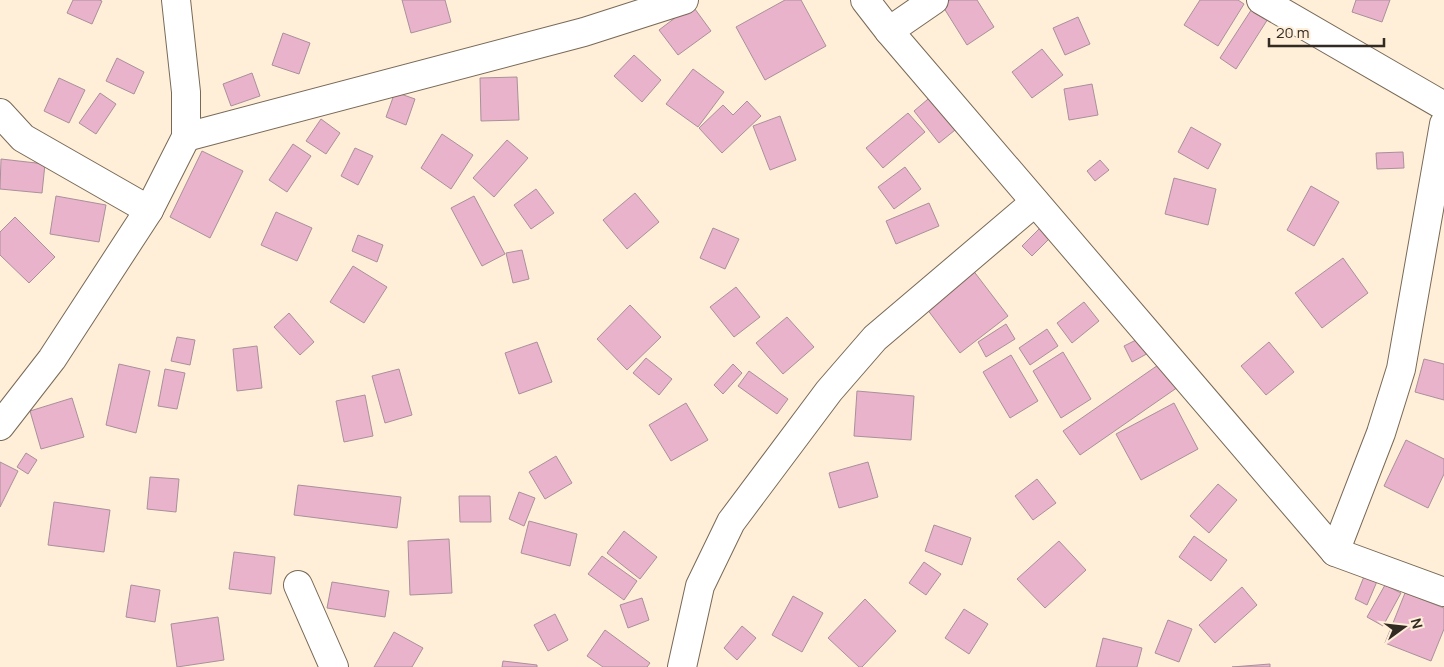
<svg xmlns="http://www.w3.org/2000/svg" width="1444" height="667" viewBox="0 0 1444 667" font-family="Manrope,sans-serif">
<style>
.building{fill:#eab3cc;stroke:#a9909a}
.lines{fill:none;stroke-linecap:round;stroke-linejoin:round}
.minor-casing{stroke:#776956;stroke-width:30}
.minor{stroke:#fff;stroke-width:28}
</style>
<rect width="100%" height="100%" fill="#ffeed8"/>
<g class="building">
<polygon points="73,0 99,0 102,1 92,24 67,13"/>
<polygon points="402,0 445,0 451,22 411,33"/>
<polygon points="785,0 801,0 826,46 765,80 736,27"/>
<polygon points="950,0 977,0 994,27 967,45 942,5"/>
<polygon points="1200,0 1238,0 1244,4 1218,46 1184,25"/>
<polygon points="1356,0 1390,0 1382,22 1352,12"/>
<polygon points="1257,1 1273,11 1236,69 1220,58"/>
<polygon points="692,5 711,31 678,55 659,30"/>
<polygon points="1078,17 1090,44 1065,55 1053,28"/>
<polygon points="283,33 310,43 299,74 272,65"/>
<polygon points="1042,49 1063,75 1032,98 1012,72"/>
<polygon points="634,55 661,80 642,102 614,76"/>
<polygon points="117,58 144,72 134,94 106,81"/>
<polygon points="693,69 724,92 698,127 666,104"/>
<polygon points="252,73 260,96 231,106 223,84"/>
<polygon points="517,77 519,120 481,121 480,78"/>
<polygon points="59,78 85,90 69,123 44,111"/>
<polygon points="1092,84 1098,115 1069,120 1064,89"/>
<polygon points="395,92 415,99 406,125 386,117"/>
<polygon points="100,93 116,104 96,134 79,123"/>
<polygon points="934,94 960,126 939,143 914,111"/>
<polygon points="747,101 761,116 722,153 699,128 723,105 733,115"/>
<polygon points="908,113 925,132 883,168 866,148"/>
<polygon points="780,116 796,160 770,170 753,126"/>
<polygon points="321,119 340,133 326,154 306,141"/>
<polygon points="1191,127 1221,144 1208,169 1178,152"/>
<polygon points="442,134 473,155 451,189 421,168"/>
<polygon points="507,140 528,158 494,197 473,178"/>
<polygon points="293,144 311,156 287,192 269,180"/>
<polygon points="355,148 373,156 358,185 341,176"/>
<polygon points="202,151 243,171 210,238 170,217"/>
<polygon points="1403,152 1404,168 1377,169 1376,153"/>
<polygon points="1,159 45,164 42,193 0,189"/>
<polygon points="1100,160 1109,170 1095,181 1087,171"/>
<polygon points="905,167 921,189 894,209 878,187"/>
<polygon points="1174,178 1216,189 1208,225 1165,214"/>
<polygon points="1311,186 1339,202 1314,246 1287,230"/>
<polygon points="536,189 554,213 531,229 514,205"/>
<polygon points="635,193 659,222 627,249 603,220"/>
<polygon points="56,196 106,205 99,242 50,234"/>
<polygon points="474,196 505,254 482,266 451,208"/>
<polygon points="929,203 939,226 896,244 886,221"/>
<polygon points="276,212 312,228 297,261 261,245"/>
<polygon points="15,217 55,257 29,283 0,255 0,232"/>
<polygon points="1041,227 1051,237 1032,256 1022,246"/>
<polygon points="713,228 739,239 725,269 700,258"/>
<polygon points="358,235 383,245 377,262 352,251"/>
<polygon points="522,250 529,279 513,283 506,253"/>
<polygon points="1343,258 1368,293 1322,328 1295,293"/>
<polygon points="969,265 1008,316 960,353 921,301"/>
<polygon points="353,266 387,287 364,323 330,302"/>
<polygon points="736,287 760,317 734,337 710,307"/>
<polygon points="1084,302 1099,321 1072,343 1057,323"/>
<polygon points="630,305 661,337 627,370 597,339"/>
<polygon points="289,313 314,342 300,355 274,327"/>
<polygon points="787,317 814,347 783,374 756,343"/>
<polygon points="1006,324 1015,339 986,357 978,342"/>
<polygon points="1047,329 1058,346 1030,365 1019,348"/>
<polygon points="1144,336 1152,351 1132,362 1124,346"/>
<polygon points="177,337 195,340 190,365 171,361"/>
<polygon points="537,342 552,382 519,394 505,353"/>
<polygon points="1269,342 1294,372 1266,395 1241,366"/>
<polygon points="257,346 262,388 237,391 233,349"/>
<polygon points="1063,352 1091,399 1061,418 1033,371"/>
<polygon points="1011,355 1038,401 1010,418 983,372"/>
<polygon points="646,358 672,379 659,395 633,373"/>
<polygon points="1424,359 1444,364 1444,400 1415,392"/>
<polygon points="1161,363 1178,387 1080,455 1063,431"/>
<polygon points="119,364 150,371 136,433 106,425"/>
<polygon points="733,364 742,373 723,394 714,385"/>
<polygon points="165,369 185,373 177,409 158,406"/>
<polygon points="399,369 412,415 385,423 372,376"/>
<polygon points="749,371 788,399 777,414 738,386"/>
<polygon points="857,391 914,396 911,440 854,436"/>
<polygon points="365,395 373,436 344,442 336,401"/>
<polygon points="72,398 84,437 41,449 30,411"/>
<polygon points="686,403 708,440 671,461 649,425"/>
<polygon points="1174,403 1198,449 1141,480 1116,434"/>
<polygon points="1406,440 1444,459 1444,474 1428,508 1384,486"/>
<polygon points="26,453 37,460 28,474 17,467"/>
<polygon points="556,456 572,483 545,499 529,472"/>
<polygon points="0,462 18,471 0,507"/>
<polygon points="868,462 878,497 839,508 829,473"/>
<polygon points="150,477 179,479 176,512 147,509"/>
<polygon points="1037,479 1056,503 1033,520 1015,496"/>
<polygon points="1218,484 1237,500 1209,533 1190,516"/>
<polygon points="298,485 401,497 397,528 294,515"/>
<polygon points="519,492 535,498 524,526 509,519"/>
<polygon points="459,496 490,496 491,522 460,522"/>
<polygon points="54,502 110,510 104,552 48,545"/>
<polygon points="529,521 577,534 570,566 521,553"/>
<polygon points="934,525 971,538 962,565 925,551"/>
<polygon points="624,531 657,557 640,579 607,553"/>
<polygon points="1194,536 1227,560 1211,581 1179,557"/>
<polygon points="449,539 452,593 410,595 408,541"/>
<polygon points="1059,541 1086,570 1045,608 1017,579"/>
<polygon points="234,552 275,557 271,594 229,589"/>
<polygon points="602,556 637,581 624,600 588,574"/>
<polygon points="924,562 941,574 926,595 909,583"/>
<polygon points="1365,574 1378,579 1367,605 1355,599"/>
<polygon points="332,582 389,591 385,617 327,608"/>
<polygon points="131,585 160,590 155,622 126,617"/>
<polygon points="1385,585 1401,593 1383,626 1367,617"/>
<polygon points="1242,587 1257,605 1215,643 1199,625"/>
<polygon points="1405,593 1444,608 1444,629 1431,661 1385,643"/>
<polygon points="793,596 823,613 802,652 772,635"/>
<polygon points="642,598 649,620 628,628 620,605"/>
<polygon points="865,599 896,631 862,667 859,667 828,638"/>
<polygon points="964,609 988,624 969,654 945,638"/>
<polygon points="555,614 568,640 548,651 534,625"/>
<polygon points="218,617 224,660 177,667 171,624"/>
<polygon points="1168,620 1192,629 1179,662 1155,653"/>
<polygon points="742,626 756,638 737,660 724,648"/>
<polygon points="605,630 650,663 647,667 603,667 587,656"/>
<polygon points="394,632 423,648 412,667 374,667"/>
<polygon points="1103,638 1142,648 1137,667 1096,667"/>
<polygon points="503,661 537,665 537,667 502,667"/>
<polygon points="1270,664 1270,667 1232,667"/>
</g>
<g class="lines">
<g class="minor-casing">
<g id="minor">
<polyline points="865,0 889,31 1335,552 1444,592"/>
<polyline points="1261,0 1444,106"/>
<polyline points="889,31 934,0"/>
<polyline points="0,113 23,138 149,210"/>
<polyline points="186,137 584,32 684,0"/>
<polyline points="0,426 52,359 149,210 186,137 186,92 176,0"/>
<polyline points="1335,552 1381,433 1401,369 1444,124"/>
<polyline points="298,585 334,667"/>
<polyline points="682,667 700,586 731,522 829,391 875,338 1035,202"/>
</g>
</g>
<use href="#minor" class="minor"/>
</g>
<g transform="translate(1404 627) rotate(75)" stroke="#ffeed8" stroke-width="4" paint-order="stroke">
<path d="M0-4L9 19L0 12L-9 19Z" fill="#322b23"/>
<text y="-8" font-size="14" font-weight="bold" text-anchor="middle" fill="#322b23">N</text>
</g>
<path d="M1269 38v8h115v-8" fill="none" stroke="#322b23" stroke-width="2.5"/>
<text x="1276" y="38" font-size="15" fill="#322b23" stroke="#ffeed8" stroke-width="4" paint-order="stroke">20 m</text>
</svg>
